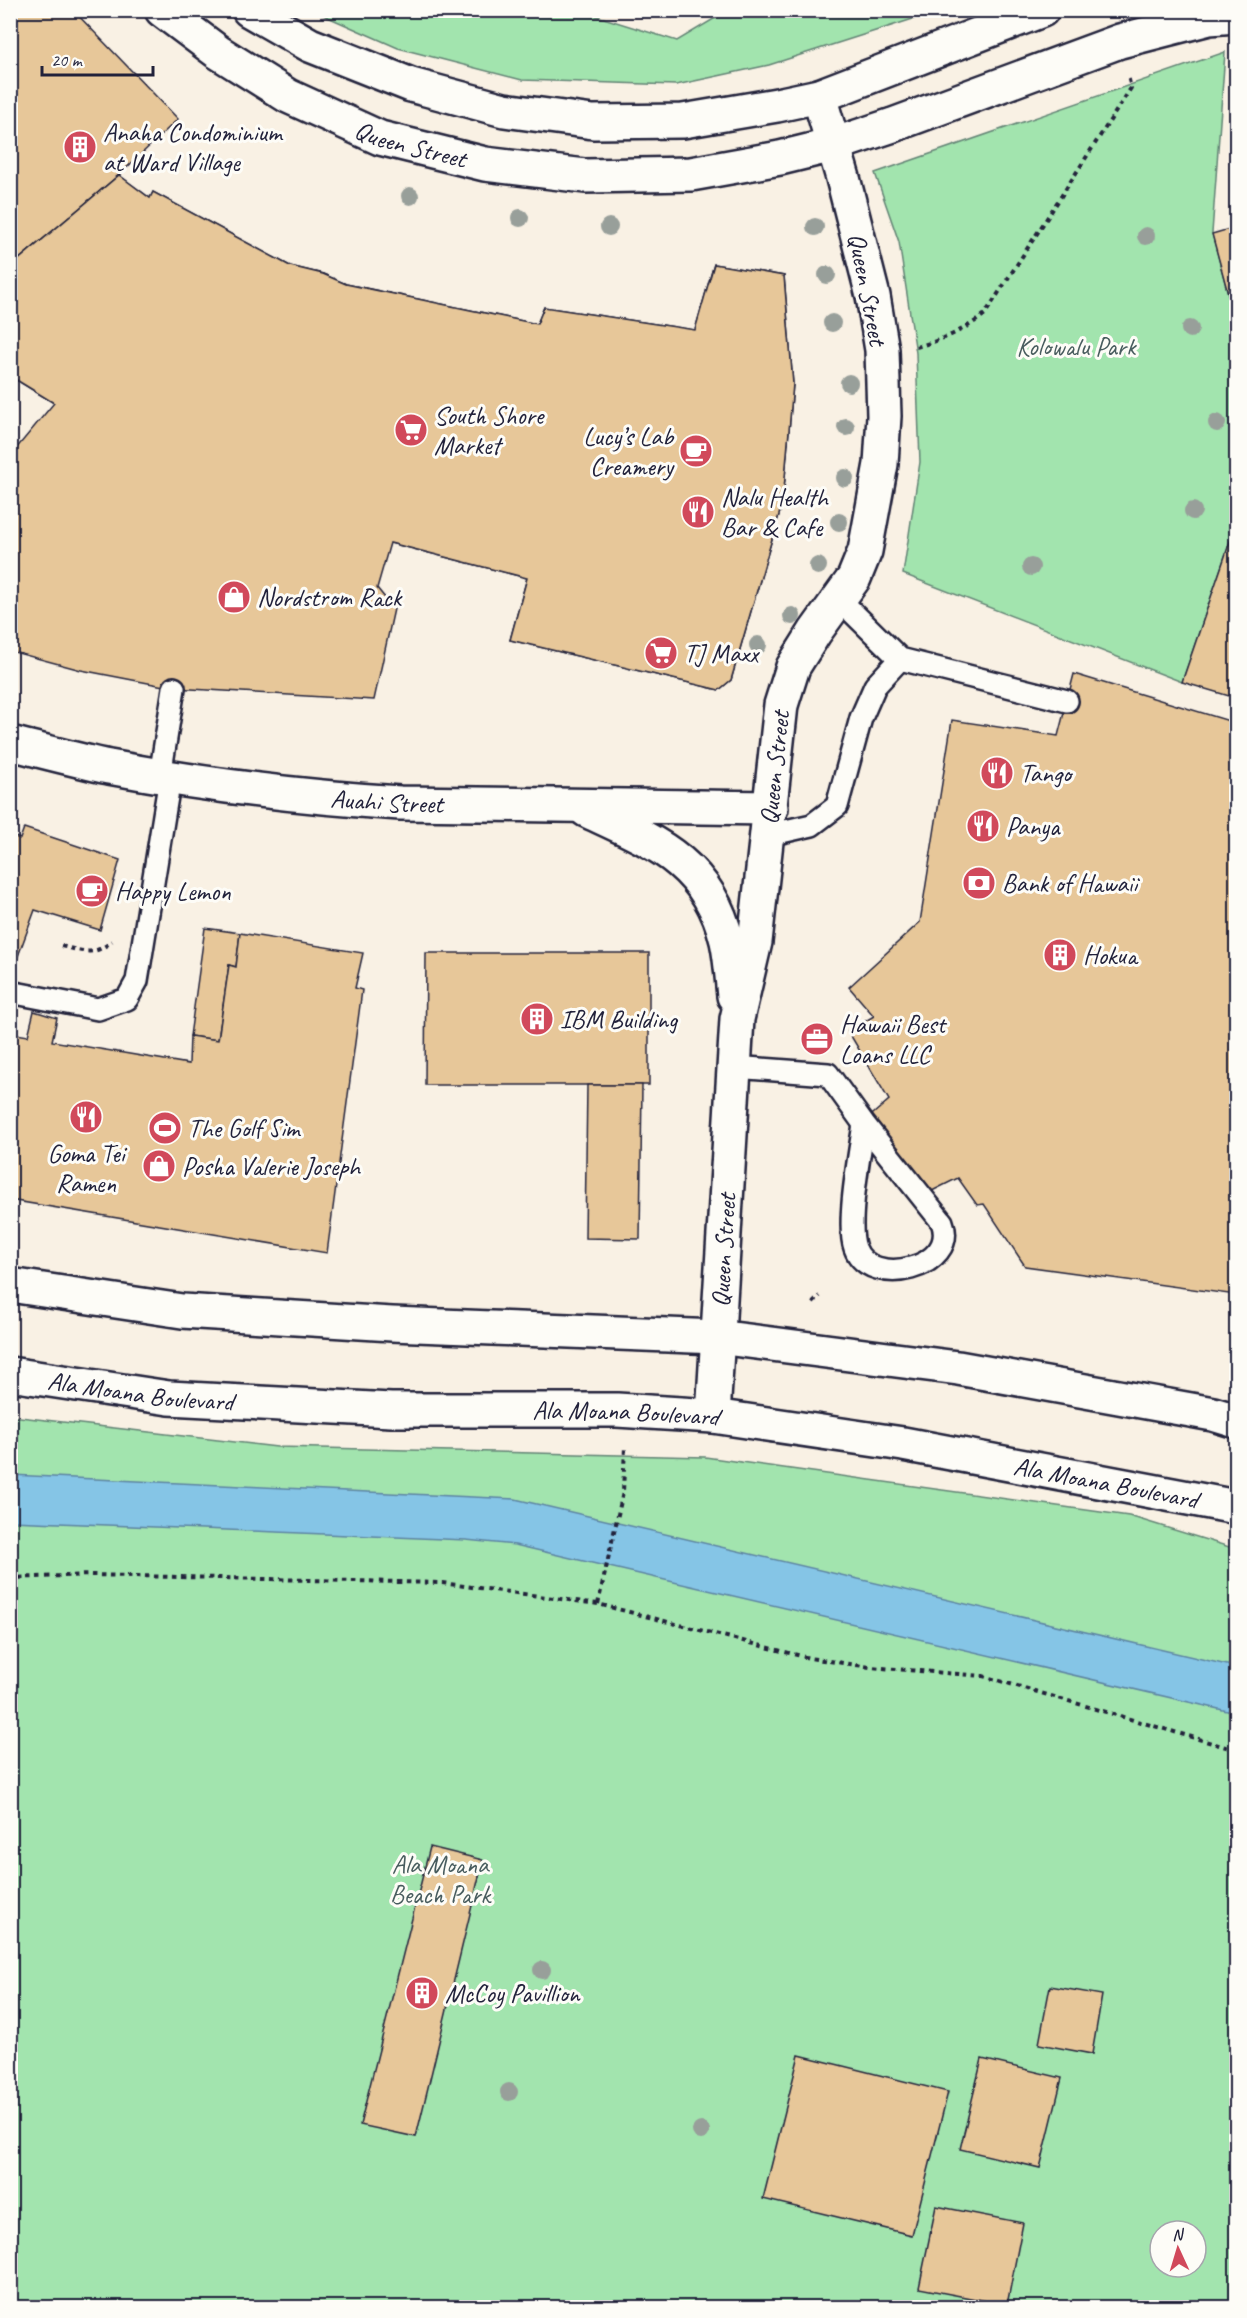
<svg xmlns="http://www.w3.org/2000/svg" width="1247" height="2318" viewBox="0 0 1247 2318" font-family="Caveat,sans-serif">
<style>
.green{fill:#a2e4ae;stroke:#628374;stroke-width:1.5;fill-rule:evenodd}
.water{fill:#85c5e6;stroke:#5d84a2;stroke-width:1.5}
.building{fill:#e7c799;stroke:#22223b;stroke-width:1.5}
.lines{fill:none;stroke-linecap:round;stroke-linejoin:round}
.service-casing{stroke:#22223b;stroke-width:26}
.tertiary-casing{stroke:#22223b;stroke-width:38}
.primary-casing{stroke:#22223b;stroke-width:38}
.path{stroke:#22223b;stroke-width:4;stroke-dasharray:4.5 4.5;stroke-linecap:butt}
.service{stroke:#fdfcf7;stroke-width:21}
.tertiary{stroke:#fdfcf7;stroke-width:33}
.primary{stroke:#fdfcf7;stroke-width:33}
.tree{fill:#989f9a}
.labels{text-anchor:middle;stroke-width:6;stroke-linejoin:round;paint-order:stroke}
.poi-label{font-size:26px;fill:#22223b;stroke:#fdfcf7;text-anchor:start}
.street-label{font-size:26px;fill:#22223b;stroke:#fdfcf7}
.park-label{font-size:26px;fill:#485c5e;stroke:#fdfcf7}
</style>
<rect width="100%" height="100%" fill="#f9f1e4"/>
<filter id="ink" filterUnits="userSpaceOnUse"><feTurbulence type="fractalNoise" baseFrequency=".0167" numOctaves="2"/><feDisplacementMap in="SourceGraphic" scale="12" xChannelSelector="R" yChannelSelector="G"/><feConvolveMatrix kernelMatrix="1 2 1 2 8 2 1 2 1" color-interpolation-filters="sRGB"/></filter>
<g filter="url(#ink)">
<g class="green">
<polygon points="314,11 581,11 677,41 727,11 938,11 769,65 676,85 522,80 398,48"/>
<polygon points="1225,52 1212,233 1236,324 1236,524 1182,682 903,574 920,462 916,353 899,242 875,173"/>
<path d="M11,1416L277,1447L705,1457L1129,1516L1236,1549V2307L11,2308ZM1160,2231H1196V2267H1160Z"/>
</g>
<polygon class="water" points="11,1475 515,1499 1236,1667 1236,1713 515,1545 466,1540 11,1521"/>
<g class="building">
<polygon points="10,10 73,10 178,119 119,175 10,267"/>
<polygon points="119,175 150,198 153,192 290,266 323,274 346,284 537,324 544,307 695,330 714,264 784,276 793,384 783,501 731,680 719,690 510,640 527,578 390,543 395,524 160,452 54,403 10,376 10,267"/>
<polygon points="119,175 150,198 153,192 290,266 323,274 346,284 537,324 544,307 695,330 714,264 784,276 793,384 783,501 731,680 719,690 510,640 527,578 390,543 377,588 394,609 374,700 174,688 81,670 10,651 10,456 54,403 10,376 10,267"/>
<polygon points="1236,227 1236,323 1212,234"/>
<polygon points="1236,524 1236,698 1182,682"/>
<polygon points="1074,674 1236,723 1236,1295 1025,1266 984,1204 977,1205 958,1178 922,1196 866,1120 889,1100 848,1031 874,1016 849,987 920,922 952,720 1058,736"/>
<polygon points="24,828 120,860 100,930 35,910 10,978 10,835 20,839"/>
<polygon points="205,928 240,933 236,967 229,965 218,1040 190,1036"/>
<polygon points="240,933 363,953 355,988 362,990 327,1253 10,1200 10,1033 28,1036 34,1011 57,1018 52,1041 189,1064 190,1036 218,1040 229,965 236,967"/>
<polygon points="426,953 649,953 649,1085 425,1085"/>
<polygon points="587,1085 642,1085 640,1239 585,1238"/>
<polygon points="430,1847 483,1860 416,2137 360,2125"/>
<polygon points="1050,1986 1102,1995 1092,2054 1039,2044"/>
<polygon points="799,2055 948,2092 912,2235 763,2199"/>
<polygon points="982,2059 1062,2078 1040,2168 960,2149"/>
<polygon points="936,2206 1023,2223 1007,2305 919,2288"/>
</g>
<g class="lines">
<g class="service-casing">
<g id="service">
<polyline points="840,600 900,659 1067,701"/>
<polyline points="160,776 174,688"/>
<polyline points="768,835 812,825 837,806 861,718 875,686 900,659"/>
<polyline points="10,992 98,1009 127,999 137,981 170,778"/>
<path d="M734,1067L828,1074L864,1124L942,1222C960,1268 870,1290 855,1248C846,1224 860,1152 864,1124"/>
</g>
</g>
<g class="tertiary-casing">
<g id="tertiary">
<path id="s1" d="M162,10L218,52L288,96L380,138L485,164L585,176L691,174L780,158L833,145L893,125L1120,41L1209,18L1236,16"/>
<polyline points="249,10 310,45 411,85 504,110 593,122 683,121 777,105 819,96 1042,10"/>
<path id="s2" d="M10,743C43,751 76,760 109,767C205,785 302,797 400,803L771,808"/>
<path d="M586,810C652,841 708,861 727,941C731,959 732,978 734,996"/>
<path id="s3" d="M713,1416L737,1019L755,942L781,705L793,667L815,632L854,578L865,551L881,464L884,416L882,350L873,296L843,178L819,96"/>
</g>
</g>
<g class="primary-casing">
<g id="primary">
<polyline points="10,1285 182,1311 392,1324 717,1337 958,1368 1213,1414 1236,1421"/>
<path id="s4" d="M10,1374L169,1398L391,1410H617L713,1416L903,1444L1236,1507"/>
</g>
</g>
<g class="path">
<path d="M916,347C942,340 964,331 985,314L1131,88L1128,76"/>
<path d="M61,946C83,951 93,957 112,941"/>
<polyline points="813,1303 820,1296"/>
<polyline points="10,1578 90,1575 442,1583 598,1604 809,1658 870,1667 983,1676 1236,1750"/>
<polyline points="598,1604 623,1492 625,1446"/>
</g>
<use href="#service" class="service"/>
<use href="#tertiary" class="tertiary"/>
<use href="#primary" class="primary"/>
</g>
<g class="tree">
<circle cx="410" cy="196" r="9"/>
<circle cx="520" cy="218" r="9"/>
<circle cx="609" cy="227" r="9"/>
<circle cx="815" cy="227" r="9"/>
<circle cx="1146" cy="236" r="9"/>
<circle cx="827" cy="275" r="9"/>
<circle cx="832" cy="323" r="9"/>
<circle cx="1190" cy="329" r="9"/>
<circle cx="849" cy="383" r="9"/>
<circle cx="1217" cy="423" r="9"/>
<circle cx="846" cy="427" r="9"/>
<circle cx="845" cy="478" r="9"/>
<circle cx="1193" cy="511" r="9"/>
<circle cx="839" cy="522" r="9"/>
<circle cx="818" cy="566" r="9"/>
<circle cx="1031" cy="567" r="9"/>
<circle cx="792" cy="616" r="9"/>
<circle cx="758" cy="645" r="9"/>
<circle cx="542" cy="1970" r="9"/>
<circle cx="509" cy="2092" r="9"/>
<circle cx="701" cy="2131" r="9"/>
</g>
</g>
<defs>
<g id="building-disc" transform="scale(1.725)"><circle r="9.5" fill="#d1495b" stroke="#fdfcf7"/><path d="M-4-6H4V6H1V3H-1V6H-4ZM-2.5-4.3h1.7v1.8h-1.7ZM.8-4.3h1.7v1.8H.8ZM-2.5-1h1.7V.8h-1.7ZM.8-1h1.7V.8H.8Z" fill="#fff"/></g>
<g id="supermarket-disc" transform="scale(1.725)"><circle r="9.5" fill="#d1495b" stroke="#fdfcf7"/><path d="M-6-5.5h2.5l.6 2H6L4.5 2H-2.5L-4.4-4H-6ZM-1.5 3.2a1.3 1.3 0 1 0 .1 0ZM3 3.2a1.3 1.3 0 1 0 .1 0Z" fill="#fff"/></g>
<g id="cafe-disc" transform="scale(1.725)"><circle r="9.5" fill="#d1495b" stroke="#fdfcf7"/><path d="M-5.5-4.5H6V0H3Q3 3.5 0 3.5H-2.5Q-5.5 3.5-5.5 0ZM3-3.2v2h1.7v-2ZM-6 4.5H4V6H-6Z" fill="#fff"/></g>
<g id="restaurant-disc" transform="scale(1.725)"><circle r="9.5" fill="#d1495b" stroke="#fdfcf7"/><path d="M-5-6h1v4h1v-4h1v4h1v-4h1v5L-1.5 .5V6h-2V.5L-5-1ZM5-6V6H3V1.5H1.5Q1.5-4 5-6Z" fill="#fff"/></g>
<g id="shop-disc" transform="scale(1.725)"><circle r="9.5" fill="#d1495b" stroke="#fdfcf7"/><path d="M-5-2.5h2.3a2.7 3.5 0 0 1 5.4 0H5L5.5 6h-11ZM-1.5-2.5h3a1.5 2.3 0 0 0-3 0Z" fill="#fff"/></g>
<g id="bank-disc" transform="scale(1.725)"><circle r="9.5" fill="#d1495b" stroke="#fdfcf7"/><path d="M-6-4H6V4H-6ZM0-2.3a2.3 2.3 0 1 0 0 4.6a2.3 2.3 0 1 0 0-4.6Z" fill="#fff"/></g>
<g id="office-disc" transform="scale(1.725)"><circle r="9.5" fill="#d1495b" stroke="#fdfcf7"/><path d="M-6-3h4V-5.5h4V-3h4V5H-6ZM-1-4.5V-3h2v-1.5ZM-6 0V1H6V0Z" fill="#fff"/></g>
<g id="stadium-disc" transform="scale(1.725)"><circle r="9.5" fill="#d1495b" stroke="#fdfcf7"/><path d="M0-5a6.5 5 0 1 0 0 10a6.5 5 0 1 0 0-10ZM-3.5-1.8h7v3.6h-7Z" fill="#fff"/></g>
</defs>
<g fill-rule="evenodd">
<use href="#building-disc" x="80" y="147"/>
<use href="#supermarket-disc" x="411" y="430"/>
<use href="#cafe-disc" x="696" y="451"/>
<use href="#restaurant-disc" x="698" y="512"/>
<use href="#shop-disc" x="234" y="597"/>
<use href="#supermarket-disc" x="661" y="653"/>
<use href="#restaurant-disc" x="997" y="773"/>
<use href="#restaurant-disc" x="983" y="826"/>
<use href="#bank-disc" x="979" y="883"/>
<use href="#cafe-disc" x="92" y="891"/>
<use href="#building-disc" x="1060" y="955"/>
<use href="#building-disc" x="537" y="1019"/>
<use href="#office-disc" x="817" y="1039"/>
<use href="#restaurant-disc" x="86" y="1117"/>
<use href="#stadium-disc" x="165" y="1128"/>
<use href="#shop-disc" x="159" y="1166"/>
<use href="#building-disc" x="422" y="1993"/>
</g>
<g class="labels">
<g class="poi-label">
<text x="103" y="141">Anaha Condominium<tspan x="103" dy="30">at Ward Village</tspan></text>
<text x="434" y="424">South Shore<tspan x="434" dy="30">Market</tspan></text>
<text x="673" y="445" text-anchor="end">Lucy’s Lab<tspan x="673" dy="30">Creamery</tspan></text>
<text x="721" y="506">Nalu Health<tspan x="721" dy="30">Bar &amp; Cafe</tspan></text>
<text x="257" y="606">Nordstrom Rack</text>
<text x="684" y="662">TJ Maxx</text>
<text x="1020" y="782">Tango</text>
<text x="1006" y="835">Panya</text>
<text x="1002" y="892">Bank of Hawaii</text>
<text x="115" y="900">Happy Lemon</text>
<text x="1083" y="964">Hokua</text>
<text x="560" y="1028">IBM Building</text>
<text x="840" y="1033">Hawaii Best<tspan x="840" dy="30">Loans LLC</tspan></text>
<text x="188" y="1137">The Golf Sim</text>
<text x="86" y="1162" text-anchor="middle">Goma Tei<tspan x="86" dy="30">Ramen</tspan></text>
<text x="182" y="1175">Posha Valerie Joseph</text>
<text x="445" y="2002">McCoy Pavillion</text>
</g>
<g class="street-label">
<text dy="9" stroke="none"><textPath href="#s1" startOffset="285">Queen Street</textPath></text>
<text transform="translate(868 289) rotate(79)" y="9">Queen Street</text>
<text dy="9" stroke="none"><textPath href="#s3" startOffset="652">Queen Street</textPath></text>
<text dy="9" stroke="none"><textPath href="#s2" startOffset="382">Auahi Street</textPath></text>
<text dy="9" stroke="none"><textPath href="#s3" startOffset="166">Queen Street</textPath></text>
<text dy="9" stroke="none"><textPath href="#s4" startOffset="132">Ala Moana Boulevard</textPath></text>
<text dy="9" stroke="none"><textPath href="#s4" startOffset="618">Ala Moana Boulevard</textPath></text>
<text dy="9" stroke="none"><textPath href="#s4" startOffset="1104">Ala Moana Boulevard</textPath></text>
</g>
<g class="park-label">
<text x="1076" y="355">Kolowalu Park</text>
<text x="440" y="1873">Ala Moana<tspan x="440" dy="30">Beach Park</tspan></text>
</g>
</g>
<rect width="1247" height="2318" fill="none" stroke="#fdfcf7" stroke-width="36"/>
<rect x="18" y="18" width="1211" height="2282" fill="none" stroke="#22223b" stroke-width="2" filter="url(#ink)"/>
<g transform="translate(1178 2249) rotate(356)"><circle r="28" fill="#fdfcf7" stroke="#a5a5ac" stroke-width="1.5"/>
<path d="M0-4.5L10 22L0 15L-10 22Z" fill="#d1495b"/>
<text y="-9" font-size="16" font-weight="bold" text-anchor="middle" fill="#22223b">N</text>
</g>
<path d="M42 66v9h111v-9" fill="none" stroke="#22223b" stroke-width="3"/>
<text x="51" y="66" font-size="18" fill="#22223b" stroke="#fdfcf7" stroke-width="4.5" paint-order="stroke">20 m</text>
</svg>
